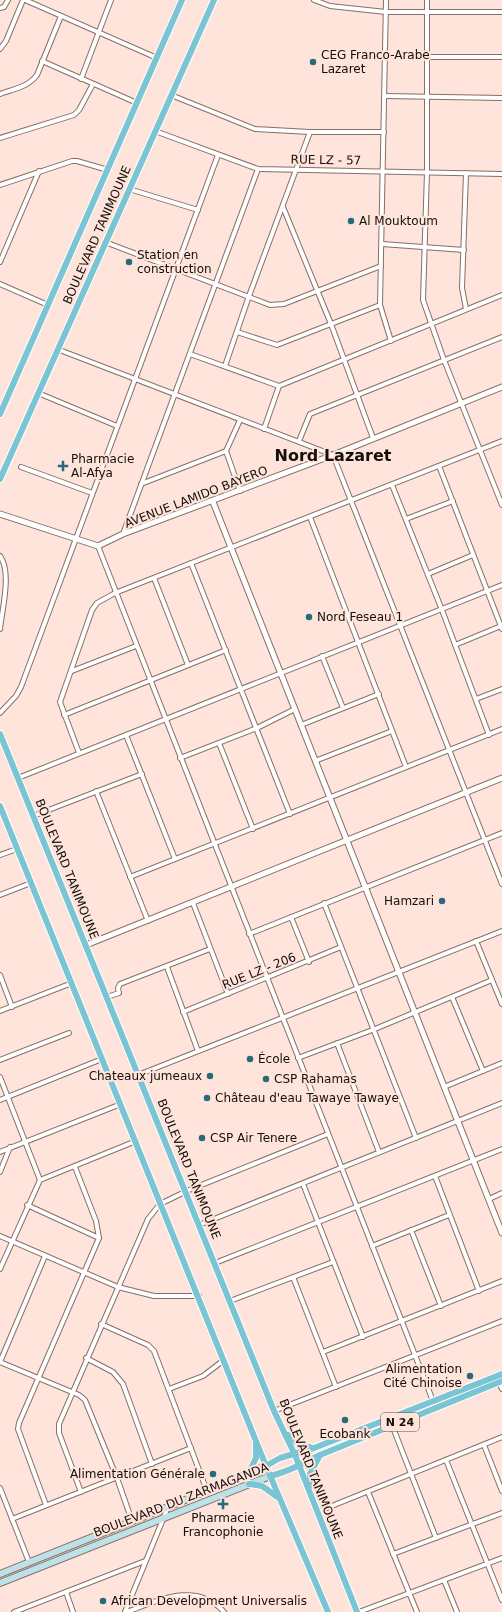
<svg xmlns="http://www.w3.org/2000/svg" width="502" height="1612" viewBox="0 0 502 1612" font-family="'DejaVu Sans',sans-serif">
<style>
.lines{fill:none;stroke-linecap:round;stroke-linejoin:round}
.minor-casing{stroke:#866f67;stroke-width:6}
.tertiary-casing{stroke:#866f67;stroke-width:7}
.secondary-casing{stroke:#866f67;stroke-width:8}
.primary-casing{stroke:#fff;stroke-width:8}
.minor{stroke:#fff;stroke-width:4}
.tertiary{stroke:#fff;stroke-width:5}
.secondary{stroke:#bde1e9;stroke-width:6}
.primary{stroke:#7bc4d4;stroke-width:6}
.poi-dot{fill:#266a7b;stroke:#fee4da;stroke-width:1.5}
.labels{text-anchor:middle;stroke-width:4;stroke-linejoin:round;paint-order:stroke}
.shield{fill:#fee4da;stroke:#5c4e49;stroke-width:1}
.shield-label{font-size:11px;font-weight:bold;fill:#160e0b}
.poi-label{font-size:12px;fill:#160e0b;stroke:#fee4da;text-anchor:start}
.street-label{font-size:12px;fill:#160e0b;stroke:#fee4da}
.district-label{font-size:16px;font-weight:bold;fill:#160e0b;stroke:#fee4da}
</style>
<rect width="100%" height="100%" fill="#fee4da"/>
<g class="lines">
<g class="minor-casing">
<g id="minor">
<polyline points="25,0 157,58"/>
<polyline points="314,0 330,6 386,12 502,12"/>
<polyline points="386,0 380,305 391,341"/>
<polyline points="427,0 427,172 423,300 444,360 502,505"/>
<polyline points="0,8 4,7 8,0"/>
<polyline points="0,49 6,41 23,0"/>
<polyline points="427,57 502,57"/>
<polyline points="42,61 137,103"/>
<polyline points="81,79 111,0"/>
<path d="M0,94C14,89 28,87 37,75L61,16"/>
<polyline points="171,95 255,129 310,132 384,132"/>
<polyline points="385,96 502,98"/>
<polyline points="155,131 258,169 502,174"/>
<polyline points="0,138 74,115 79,110 93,84"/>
<polyline points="0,185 72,161 77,161 108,170"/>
<polyline points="129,189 198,210"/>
<polyline points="283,207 331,324 373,438"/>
<polyline points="105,242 270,305 284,304 381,266"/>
<polyline points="382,244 464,250"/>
<polyline points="0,262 39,171"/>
<polyline points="0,284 48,305"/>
<polyline points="466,309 462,288 466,173"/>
<polyline points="237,332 277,345 380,305"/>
<polyline points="57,349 333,455 502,884"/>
<polyline points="190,354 279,386 502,295"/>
<polyline points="225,366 249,296 310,132"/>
<polyline points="38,393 117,426"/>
<polyline points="264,429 279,386"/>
<polyline points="299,441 310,414 502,337"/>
<polyline points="226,451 240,491"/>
<polyline points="439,466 502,629"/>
<polyline points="21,467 92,493"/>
<polyline points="141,484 226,451 240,420"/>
<polyline points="392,485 442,610 489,735"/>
<polyline points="310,517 406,767"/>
<polyline points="406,519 453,501"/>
<polyline points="123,534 258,169"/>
<polyline points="98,546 433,1401"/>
<path d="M0,556C12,572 2,610 0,629"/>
<polyline points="191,563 290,814"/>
<polyline points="428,574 473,555"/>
<polyline points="154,578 188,665"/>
<polyline points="455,645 501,626"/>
<polyline points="322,656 343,708"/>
<polyline points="72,671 136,646"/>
<polyline points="476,699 502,689"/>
<polyline points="0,713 16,696 21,687 218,155"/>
<polyline points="64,715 226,650"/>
<polyline points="301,725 379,694"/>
<polyline points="126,735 175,859"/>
<polyline points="219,743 253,829"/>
<polyline points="79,753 60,702 92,610 97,603 115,593 502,441"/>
<polyline points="180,758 257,728 295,709"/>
<polyline points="315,761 392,731"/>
<polyline points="18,778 502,585"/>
<polyline points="96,791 148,921"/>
<polyline points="33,816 142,774"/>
<polyline points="0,855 17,849"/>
<polyline points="130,877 502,729"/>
<polyline points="0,895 31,883"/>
<polyline points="193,903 228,994"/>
<polyline points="324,903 416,1138"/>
<polyline points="291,917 309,962"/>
<polyline points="249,934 502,833"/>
<polyline points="476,941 502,1004"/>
<polyline points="167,967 198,1051"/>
<polyline points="0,975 12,1007"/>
<polyline points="107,997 119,993 118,988 120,984 210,949"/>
<polyline points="452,997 483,1071"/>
<polyline points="0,1011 72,983"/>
<polyline points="183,1012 341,947"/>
<polyline points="337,1043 379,1152"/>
<polyline points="298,1058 375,1029 492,980"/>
<polyline points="0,1060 69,1033"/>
<polyline points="138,1075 502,931"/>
<polyline points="0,1077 40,1180"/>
<polyline points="444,1087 502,1063"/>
<polyline points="0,1100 102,1059"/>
<polyline points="0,1152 121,1104"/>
<polyline points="0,1172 10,1147"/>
<polyline points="435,1176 479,1291"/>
<polyline points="303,1184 363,1337"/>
<polyline points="489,1199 502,1193"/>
<polyline points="27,1205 99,1238"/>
<polyline points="199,1225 502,1103"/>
<polyline points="411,1230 441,1306"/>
<polyline points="0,1236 118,1287 154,1296 199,1296"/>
<polyline points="372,1246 449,1215"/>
<polyline points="45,1256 0,1362 79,1395 85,1400 117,1478 132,1521"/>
<polyline points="215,1263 502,1149"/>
<polyline points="0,1269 40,1180 136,1141"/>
<polyline points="293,1277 336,1387"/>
<polyline points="230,1301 333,1262"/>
<polyline points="101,1324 148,1345 154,1351 207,1491"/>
<polyline points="323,1352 502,1281"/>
<polyline points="86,1358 113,1372 123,1384 152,1464"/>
<polyline points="498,1380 502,1389"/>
<polyline points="169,1389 203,1376 224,1360"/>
<polyline points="274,1411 502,1321"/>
<polyline points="392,1425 436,1538"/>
<polyline points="484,1445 502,1491"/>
<polyline points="446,1460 502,1600"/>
<polyline points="0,1488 29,1562"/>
<polyline points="81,1492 59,1433 59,1424 148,1219 160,1204 189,1190 328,1134"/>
<polyline points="368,1492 417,1612"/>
<polyline points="46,1505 18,1429 19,1423 99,1238 96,1221 75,1167"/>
<polyline points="317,1512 502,1437"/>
<polyline points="12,1519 191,1448"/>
<polyline points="393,1554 502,1513"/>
<polyline points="444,1580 457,1612"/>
<polyline points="66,1592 73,1612"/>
<polyline points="14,1612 145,1561"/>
<polyline points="125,1612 168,1507"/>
<path d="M127,1612C159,1600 197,1581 224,1612"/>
<polyline points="359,1612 502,1558"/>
</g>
</g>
<g class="tertiary-casing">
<g id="tertiary">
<polyline points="213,502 502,1233"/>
<polyline points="0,514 98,546 123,534 333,455 502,387"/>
<polyline points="86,945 502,778"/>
</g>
</g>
<g class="secondary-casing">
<g id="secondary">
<polyline points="0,1574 168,1507 266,1466"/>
<polyline points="0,1583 270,1476"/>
</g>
</g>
<g class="primary-casing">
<g id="primary">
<polyline points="0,414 182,0"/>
<polyline points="0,479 214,0"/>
<polyline points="0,734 274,1411 295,1455 357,1612"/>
<polyline points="0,806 266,1466 328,1612"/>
<polyline points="288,1435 297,1443 313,1448"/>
<polyline points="266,1466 280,1458 314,1448 502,1374"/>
<polyline points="248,1474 256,1458 256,1444"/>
<path d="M270,1476C290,1472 302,1463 320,1455L502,1381"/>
<polyline points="249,1484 262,1486 279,1498"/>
<polyline points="309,1486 310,1474 320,1455"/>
</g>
</g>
<use href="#minor" class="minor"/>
<use href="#tertiary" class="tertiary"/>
<use href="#secondary" class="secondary"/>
<use href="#primary" class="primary"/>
</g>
<g class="poi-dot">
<circle cx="313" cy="62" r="4"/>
<circle cx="351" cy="221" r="4"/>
<circle cx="129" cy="262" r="4"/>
<path d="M61 460h4v4h4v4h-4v4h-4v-4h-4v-4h4z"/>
<circle cx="309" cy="617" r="4"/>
<circle cx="442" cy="901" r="4"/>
<circle cx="250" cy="1059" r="4"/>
<circle cx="210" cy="1076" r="4"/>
<circle cx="266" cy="1079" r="4"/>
<circle cx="207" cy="1098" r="4"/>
<circle cx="202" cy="1138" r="4"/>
<circle cx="470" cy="1376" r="4"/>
<circle cx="345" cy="1420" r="4"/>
<circle cx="213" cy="1474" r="4"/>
<path d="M221 1498h4v4h4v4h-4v4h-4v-4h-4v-4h4z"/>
<circle cx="103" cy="1601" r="4"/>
</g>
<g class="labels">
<rect class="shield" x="381" y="1413" width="38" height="18" rx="3"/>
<g class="shield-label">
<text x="400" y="1426">N 24</text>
</g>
<g class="poi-label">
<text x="321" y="59">CEG Franco-Arabe<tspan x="321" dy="14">Lazaret</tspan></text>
<text x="359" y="225">Al Mouktoum</text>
<text x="137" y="259">Station en<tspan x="137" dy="14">construction</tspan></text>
<text x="71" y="463">Pharmacie<tspan x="71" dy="14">Al-Afya</tspan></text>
<text x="317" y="621">Nord Feseau 1</text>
<text x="434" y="905" text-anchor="end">Hamzari</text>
<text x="258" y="1063">École</text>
<text x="202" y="1080" text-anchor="end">Chateaux jumeaux</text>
<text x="274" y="1083">CSP Rahamas</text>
<text x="215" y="1102">Château d'eau Tawaye Tawaye</text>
<text x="210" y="1142">CSP Air Tenere</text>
<text x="462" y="1373" text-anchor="end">Alimentation<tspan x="462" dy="14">Cité Chinoise</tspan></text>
<text x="345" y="1438" text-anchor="middle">Ecobank</text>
<text x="205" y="1478" text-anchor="end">Alimentation Générale</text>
<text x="223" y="1522" text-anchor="middle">Pharmacie<tspan x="223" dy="14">Francophonie</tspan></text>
<text x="111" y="1605">African Development Universalis</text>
</g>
<g class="street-label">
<text transform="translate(326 160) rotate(1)" y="4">RUE LZ - 57</text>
<text transform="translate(97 235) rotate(-66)" y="4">BOULEVARD TANIMOUNE</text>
<text transform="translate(196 497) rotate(-21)" y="4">AVENUE LAMIDO BAYERO</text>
<text transform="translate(67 869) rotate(68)" y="4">BOULEVARD TANIMOUNE</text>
<text transform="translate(259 971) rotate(-22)" y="4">RUE LZ - 206</text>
<text transform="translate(189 1169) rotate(68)" y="4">BOULEVARD TANIMOUNE</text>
<text transform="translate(311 1469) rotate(68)" y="4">BOULEVARD TANIMOUNE</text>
<text transform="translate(181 1500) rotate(-21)" y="4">BOULEVARD DU ZARMAGANDA</text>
</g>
<g class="district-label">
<text x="333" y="461">Nord Lazaret</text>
</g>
</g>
</svg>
